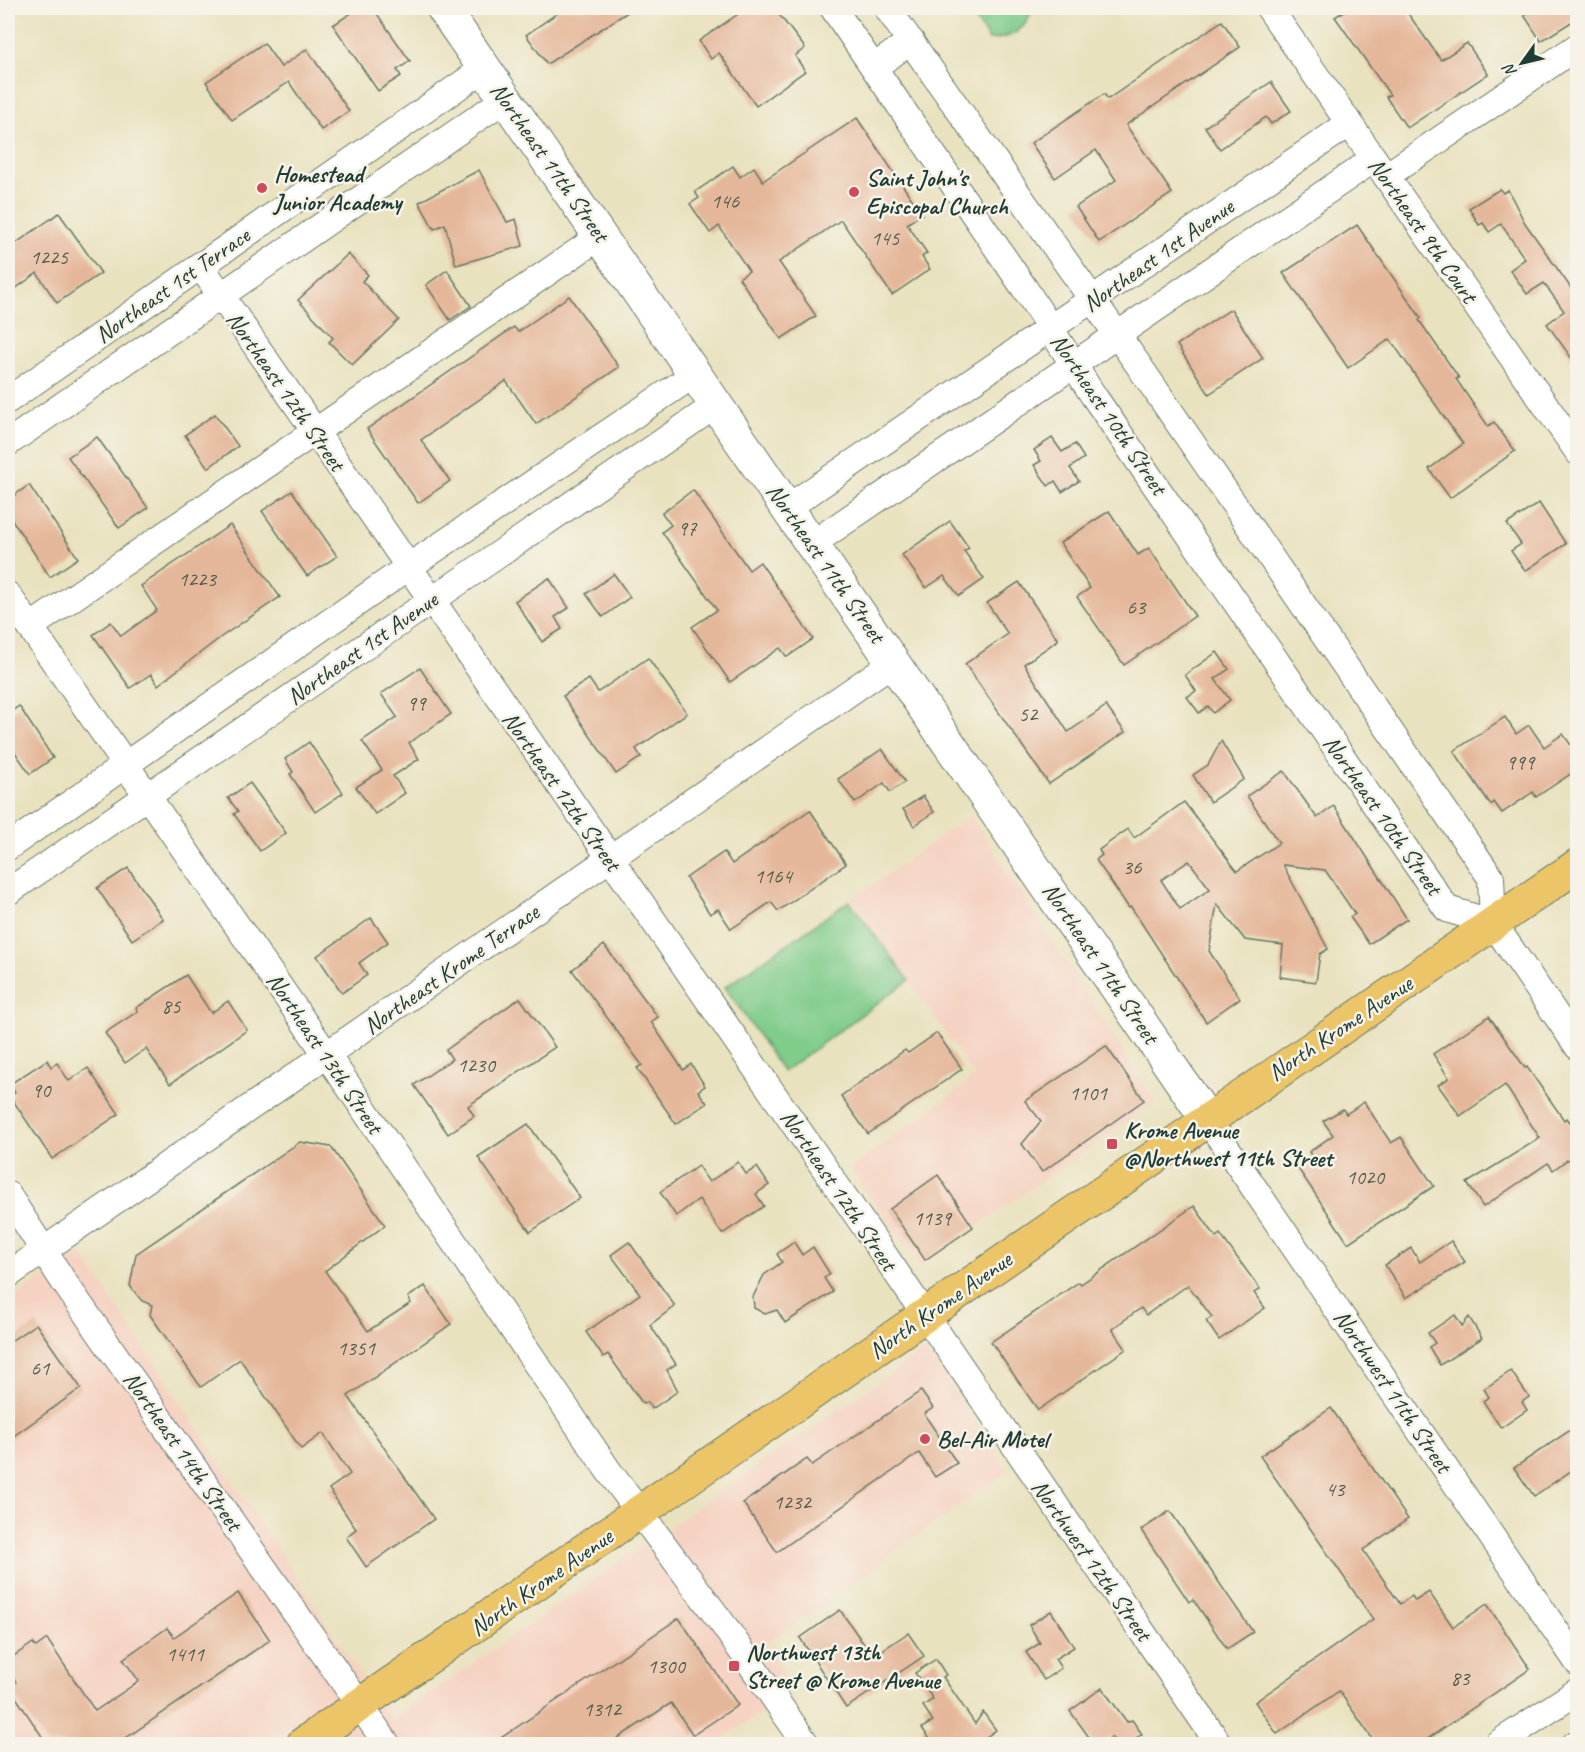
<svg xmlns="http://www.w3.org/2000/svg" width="1585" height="1752" viewBox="0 0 1585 1752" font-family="Caveat,sans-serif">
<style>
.built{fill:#f5d2c2}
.green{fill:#80cc8b;stroke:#508460;stroke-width:1.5}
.building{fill:#e5b79a;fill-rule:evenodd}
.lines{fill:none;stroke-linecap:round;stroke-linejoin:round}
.minor-casing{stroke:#667765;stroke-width:28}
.tertiary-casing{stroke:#667765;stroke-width:35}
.trunk-casing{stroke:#667765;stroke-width:35}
.minor{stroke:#fff;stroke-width:26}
.tertiary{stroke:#fff;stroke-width:33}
.trunk{stroke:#ecc569;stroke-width:33}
.poi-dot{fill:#d1495b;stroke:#f7f3e8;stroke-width:2}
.labels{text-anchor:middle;stroke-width:5;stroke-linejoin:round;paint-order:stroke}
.number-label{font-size:21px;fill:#505c4e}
.street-label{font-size:24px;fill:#1f3d34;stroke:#f7f3e8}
.poi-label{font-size:24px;font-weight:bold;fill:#1f3d34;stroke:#f7f3e8;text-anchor:start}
</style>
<rect width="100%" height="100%" fill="#f7f3e8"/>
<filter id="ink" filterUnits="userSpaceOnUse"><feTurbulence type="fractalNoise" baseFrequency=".0167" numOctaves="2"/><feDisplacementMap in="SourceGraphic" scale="12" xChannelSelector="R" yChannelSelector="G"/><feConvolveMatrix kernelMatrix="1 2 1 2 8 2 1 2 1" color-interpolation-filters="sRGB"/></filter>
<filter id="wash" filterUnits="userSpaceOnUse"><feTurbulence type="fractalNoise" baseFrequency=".008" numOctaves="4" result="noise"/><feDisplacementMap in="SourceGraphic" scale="24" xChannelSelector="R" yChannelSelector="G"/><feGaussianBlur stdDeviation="1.35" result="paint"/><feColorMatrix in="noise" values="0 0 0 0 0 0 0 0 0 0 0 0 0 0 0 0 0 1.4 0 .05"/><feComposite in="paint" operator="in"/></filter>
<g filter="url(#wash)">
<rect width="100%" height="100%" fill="#e9e2bf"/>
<g class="built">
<polygon points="971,815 1155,1102 920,1266 850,1169 975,1077 909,980 849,901"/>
<polygon points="80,1251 391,1720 926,1349 1008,1471 766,1644 796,1690 715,1744 8,1744 8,1301"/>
</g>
<g class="green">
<path d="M968,8H1031L1032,9C1026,31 1011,38 989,40Z"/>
<polygon points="849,901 909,980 783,1072 725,987"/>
</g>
<g id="blocks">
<g class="building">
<polygon points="359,8 373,8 410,61 397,70 401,76 378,91 333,25"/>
<polygon points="552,8 634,8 547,64 526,35 556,14"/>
<polygon points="747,8 774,8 805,48 795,56 805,71 756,106 719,53 711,59 699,41"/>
<polygon points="1349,8 1404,8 1441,60 1467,43 1488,74 1407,128 1386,97 1390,95 1335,17"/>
<polygon points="1535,8 1578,8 1578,18 1541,41 1524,15"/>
<polygon points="1222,21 1240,47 1126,125 1172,193 1099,242 1076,207 1116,180 1096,150 1055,178 1031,143 1104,94 1108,99"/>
<polygon points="264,43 281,67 307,49 349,111 321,130 289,82 232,120 206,82"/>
<polygon points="1271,82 1291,111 1271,124 1266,117 1220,149 1205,127"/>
<polygon points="857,118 922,214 907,224 927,253 922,257 930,269 892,295 841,220 779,262 816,316 781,339 739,278 749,271 719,226 710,233 690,204 699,198 695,192 733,166 740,177 754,167 763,181"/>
<polygon points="479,170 507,222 516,219 523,246 456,265 445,224 434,229 419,202"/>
<polygon points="1500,189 1503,193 1508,190 1525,223 1578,298 1578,367 1547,324 1564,311 1544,283 1527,294 1510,270 1525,259 1501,224 1489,232 1483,223 1479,225 1469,208"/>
<polygon points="59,213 101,273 57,303 37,273 8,294 8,249"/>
<polygon points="1357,225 1421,318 1419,320 1459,378 1456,379 1488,426 1494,422 1515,451 1450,498 1429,469 1463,444 1390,339 1348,368 1283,273"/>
<polygon points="348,254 368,275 362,281 399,320 352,365 329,342 333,338 298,300"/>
<polygon points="447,270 471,306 450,320 426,285"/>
<polygon points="569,296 619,367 536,424 506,381 421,440 450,481 418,503 367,429 514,327 518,332"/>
<polygon points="1231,309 1263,358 1209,394 1177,345"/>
<polygon points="215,414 238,446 208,468 185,435"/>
<polygon points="97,437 148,508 119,528 68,457"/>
<polygon points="1052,438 1062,452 1075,444 1084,458 1070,468 1079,481 1062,492 1055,481 1048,486 1034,465 1041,461 1034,450"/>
<polygon points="29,485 78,558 50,577 8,514 8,500"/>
<polygon points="693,490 749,570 760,562 813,639 787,657 780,648 730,682 692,627 717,610 662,532 671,525 662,513"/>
<polygon points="292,491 337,556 307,576 262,511"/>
<polygon points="1539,503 1566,544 1525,571 1511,551 1521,544 1507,524"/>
<polygon points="1109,511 1138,555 1149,548 1195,616 1124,665 1077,597 1090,588 1060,543"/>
<polygon points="950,521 969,548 964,551 984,579 959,596 944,576 926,588 902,555"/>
<polygon points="230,525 280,597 221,637 158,685 151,674 130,688 93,635 111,622 121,636 157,610 141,586"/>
<polygon points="614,574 630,597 603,617 586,594"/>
<polygon points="549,578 569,608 555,617 562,629 542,642 515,601"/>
<polygon points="1019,582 1058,640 1024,664 1068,732 1106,706 1125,732 1049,784 965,664 1008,634 987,603"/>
<polygon points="1217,652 1229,669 1215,679 1230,700 1213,713 1208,706 1199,713 1187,697 1196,691 1185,675"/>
<polygon points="648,658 687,713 636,749 641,757 616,774 563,696 589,679 598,692"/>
<polygon points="420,668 451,714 409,743 419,759 393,776 405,793 375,814 356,787 382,770 362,741 397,717 381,694"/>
<polygon points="19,706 53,758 30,774 8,742 8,714"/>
<polygon points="1505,717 1516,734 1529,725 1544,747 1563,734 1578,755 1578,769 1536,797 1533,792 1502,813 1494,802 1491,805 1454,751"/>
<polygon points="1221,741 1244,779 1210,802 1193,775 1208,765"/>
<polygon points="309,742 343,793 315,812 290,774 293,772 285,759"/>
<polygon points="882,749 905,782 890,792 884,783 855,803 838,779"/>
<path d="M1284,771L1317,818L1334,806L1407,919L1369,944L1350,917L1355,914L1325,870L1283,865L1328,949L1320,954L1316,982L1280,977L1283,945L1245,940L1217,904L1209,951L1240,998L1206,1022L1131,907L1129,908L1096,860L1102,855L1099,850L1128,829L1134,838L1184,802L1237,871L1279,843L1247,796ZM1189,861L1210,889L1180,909L1161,880Z"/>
<polygon points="250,783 286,833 260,851 234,814 238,811 228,798"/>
<polygon points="923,796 934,812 914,826 903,809"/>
<polygon points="810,810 846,864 778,911 771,902 731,929 718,909 710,914 686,878 724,852 732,864"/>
<polygon points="128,868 163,919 132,940 97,888"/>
<polygon points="371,918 388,942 359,963 367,975 342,993 317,956"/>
<polygon points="604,945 658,1017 651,1022 683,1070 691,1064 705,1086 698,1091 707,1103 676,1124 637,1068 642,1065 572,970"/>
<polygon points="186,975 211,1013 228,1001 247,1030 170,1084 146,1049 125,1063 105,1033 138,1011 136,1008"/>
<polygon points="520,998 555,1047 468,1106 474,1116 448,1134 414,1085 452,1059 446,1050"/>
<polygon points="1489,1016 1525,1068 1527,1067 1564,1120 1567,1118 1578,1132 1578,1152 1553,1170 1548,1163 1483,1207 1467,1183 1540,1138 1505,1085 1460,1116 1438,1085 1449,1078 1433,1054"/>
<polygon points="937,1033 962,1069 868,1134 841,1096 905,1050 908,1053"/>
<polygon points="1106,1046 1144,1100 1042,1172 1022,1144 1041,1121 1025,1101"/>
<polygon points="47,1060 51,1067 57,1063 69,1081 88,1068 119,1114 52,1159 10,1096 15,1093 10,1084"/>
<polygon points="1364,1102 1391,1143 1401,1137 1434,1186 1348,1243 1297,1167 1312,1157 1309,1152 1333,1135 1323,1121 1343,1109 1346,1114"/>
<polygon points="528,1124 580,1198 530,1232 478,1157"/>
<polygon points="300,1142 331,1147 385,1225 325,1271 368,1331 411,1303 408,1297 425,1286 451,1324 348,1396 434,1519 366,1567 346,1537 356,1529 329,1489 350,1474 323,1433 301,1449 240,1359 201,1387 150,1315 152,1305 142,1301 130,1286 136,1254"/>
<polygon points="738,1162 746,1174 757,1167 769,1185 756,1194 764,1206 722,1234 699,1199 676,1216 660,1192 698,1166 709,1182"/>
<polygon points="938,1175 973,1227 925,1260 890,1209"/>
<polygon points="1194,1206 1216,1237 1220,1234 1260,1289 1254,1293 1265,1308 1219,1340 1206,1321 1212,1317 1188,1285 1146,1315 1141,1308 1112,1329 1126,1349 1038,1410 991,1342 1079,1282 1081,1284"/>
<polygon points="1451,1241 1465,1262 1406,1298 1385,1265 1411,1248 1420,1262"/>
<polygon points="629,1242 675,1306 650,1325 676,1364 667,1370 678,1391 652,1409 647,1402 643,1404 608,1354 603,1357 586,1332 640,1294 611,1255"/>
<polygon points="794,1242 802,1255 813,1247 830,1274 824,1278 833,1292 785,1323 777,1310 765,1314 754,1308 753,1297 764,1275 782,1262 777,1254"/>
<polygon points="1455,1315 1462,1326 1469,1317 1482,1338 1440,1365 1429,1347 1435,1343 1428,1333"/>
<polygon points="36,1324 81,1388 8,1440 8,1343"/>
<polygon points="1511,1371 1529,1397 1522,1402 1527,1410 1501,1428 1483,1401 1489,1397 1484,1389"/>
<polygon points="921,1391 933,1408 924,1414 957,1463 935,1477 919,1453 777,1552 743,1503 807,1459 812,1465"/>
<polygon points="1331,1408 1408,1519 1363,1550 1400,1604 1412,1596 1415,1601 1429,1592 1453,1627 1487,1604 1530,1669 1420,1744 1376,1744 1339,1691 1277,1734 1255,1702 1373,1619 1260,1456"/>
<polygon points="1578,1425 1578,1466 1534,1496 1514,1468"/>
<polygon points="1170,1511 1253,1632 1227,1649 1193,1599 1189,1602 1141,1530"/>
<polygon points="238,1593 270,1640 117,1744 47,1744 9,1687 16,1682 8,1670 8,1660 33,1643 36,1647 47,1639 95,1711 139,1681 123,1659 167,1628 174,1637"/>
<polygon points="840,1610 870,1653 873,1652 875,1655 908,1633 924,1656 846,1708 800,1638"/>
<polygon points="1051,1611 1074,1647 1055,1659 1061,1668 1044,1680 1026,1652 1040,1643 1029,1625"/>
<polygon points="679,1618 738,1705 693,1735 671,1703 609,1744 492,1744"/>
<polygon points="936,1659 946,1675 943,1677 975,1724 983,1712 996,1730 985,1738 990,1744 933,1744 922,1728 933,1721 923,1706 933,1699 915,1673"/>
<polygon points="1102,1688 1127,1722 1132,1720 1142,1734 1127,1744 1117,1744 1111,1737 1101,1744 1094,1744 1070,1711"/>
</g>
</g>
</g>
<g filter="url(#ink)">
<use href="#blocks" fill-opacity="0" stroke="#667765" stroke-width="1.5"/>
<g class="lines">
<g class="minor-casing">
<g id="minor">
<polyline points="833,8 1025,289 1093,395 1447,909 1493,923"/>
<polyline points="887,8 1137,363 1491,878 1493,923"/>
<polyline points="1269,8 1578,452"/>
<polyline points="874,67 911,41"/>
<polyline points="1386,176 1578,46"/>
<polyline points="200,265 839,1189 1219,1744"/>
<polyline points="8,400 485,68"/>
<polyline points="8,443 505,99"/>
<polyline points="787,508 1350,123"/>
<polyline points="812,544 1374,159"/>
<polyline points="8,595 349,1087 608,1470 725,1627 806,1744"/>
<polyline points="30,627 602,235"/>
<polyline points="8,847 407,568 695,374"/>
<polyline points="8,892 716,405"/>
<polyline points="1493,923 1578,1047"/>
<polyline points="1207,1119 1578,1663"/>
<polyline points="8,1195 64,1282 387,1744"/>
<polyline points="8,1275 895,661"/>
<polyline points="1497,1744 1578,1691"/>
<polyline points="1575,1744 1578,1743"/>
</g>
</g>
<g class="tertiary-casing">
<polyline id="tertiary" points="443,8 1207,1119"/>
</g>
<g class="trunk-casing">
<polyline id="trunk" points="303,1744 1578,865"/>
</g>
<use href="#minor" class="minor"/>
<use href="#tertiary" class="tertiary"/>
<use href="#trunk" class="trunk"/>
</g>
</g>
<g class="poi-dot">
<circle cx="262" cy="188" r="6"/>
<circle cx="854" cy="192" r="6"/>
<rect x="1106" y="1138" width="12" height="12" rx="3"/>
<circle cx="925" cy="1439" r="6"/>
<rect x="728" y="1660" width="12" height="12" rx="3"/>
</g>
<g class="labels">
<g class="number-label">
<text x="725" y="208">146</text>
<text x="885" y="245">145</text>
<text x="49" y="264">1225</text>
<text x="687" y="535">97</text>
<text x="197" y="586">1223</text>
<text x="1136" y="614">63</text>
<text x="416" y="710">99</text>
<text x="1028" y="721">52</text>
<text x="1520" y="769">999</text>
<text x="1132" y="874">36</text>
<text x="773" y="883">1164</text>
<text x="171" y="1013">85</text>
<text x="476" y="1072">1230</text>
<text x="41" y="1097">90</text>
<text x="1088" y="1100">1101</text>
<text x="1365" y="1184">1020</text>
<text x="932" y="1225">1139</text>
<text x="356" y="1355">1351</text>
<text x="40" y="1375">61</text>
<text x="1335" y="1496">43</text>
<text x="792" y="1509">1232</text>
<text x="185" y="1661">1411</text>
<text x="666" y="1673">1300</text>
<text x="1460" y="1685">83</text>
<text x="602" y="1716">1312</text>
</g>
<g class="street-label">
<text transform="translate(550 162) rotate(55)" y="8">Northeast 11th Street</text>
<text transform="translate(1423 230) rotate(55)" y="8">Northeast 9th Court</text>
<text transform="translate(1158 255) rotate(-35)" y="8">Northeast 1st Avenue</text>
<text transform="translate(172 285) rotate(-35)" y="8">Northeast 1st Terrace</text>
<text transform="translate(286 391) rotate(55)" y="8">Northeast 12th Street</text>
<text transform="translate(1109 414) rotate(56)" y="8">Northeast 10th Street</text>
<text transform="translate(826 563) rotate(55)" y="8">Northeast 11th Street</text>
<text transform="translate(362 648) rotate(-35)" y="8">Northeast 1st Avenue</text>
<text transform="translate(562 791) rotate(55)" y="8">Northeast 12th Street</text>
<text transform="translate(1383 815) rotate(55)" y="8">Northeast 10th Street</text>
<text transform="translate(1101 963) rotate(56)" y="8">Northeast 11th Street</text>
<text transform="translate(451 969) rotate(-35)" y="8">Northeast Krome Terrace</text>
<text transform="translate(1340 1028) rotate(-34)" y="8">North Krome Avenue</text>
<text transform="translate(325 1053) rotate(56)" y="8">Northeast 13th Street</text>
<text transform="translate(839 1190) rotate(56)" y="8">Northeast 12th Street</text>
<text transform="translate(940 1305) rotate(-35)" y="8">North Krome Avenue</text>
<text transform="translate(1393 1391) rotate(56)" y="8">Northwest 11th Street</text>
<text transform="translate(183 1451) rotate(55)" y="8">Northeast 14th Street</text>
<text transform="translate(1092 1560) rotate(55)" y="8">Northwest 12th Street</text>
<text transform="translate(541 1582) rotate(-35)" y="8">North Krome Avenue</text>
</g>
<g class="poi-label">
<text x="274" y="182">Homestead<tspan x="274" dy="28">Junior Academy</tspan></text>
<text x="866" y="186">Saint John's<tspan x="866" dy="28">Episcopal Church</tspan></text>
<text x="1124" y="1138">Krome Avenue<tspan x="1124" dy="28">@Northwest 11th Street</tspan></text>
<text x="937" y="1447">Bel-Air Motel</text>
<text x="746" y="1660">Northwest 13th<tspan x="746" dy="28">Street @ Krome Avenue</tspan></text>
</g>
</g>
<rect width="1585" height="1752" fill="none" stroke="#f7f3e8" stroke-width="30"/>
<g transform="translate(1522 63) rotate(236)" stroke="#f7f3e8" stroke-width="4.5" paint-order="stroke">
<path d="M0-4.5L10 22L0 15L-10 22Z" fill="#1f3d34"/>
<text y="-9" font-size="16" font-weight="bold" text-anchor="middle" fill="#1f3d34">N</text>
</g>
</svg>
